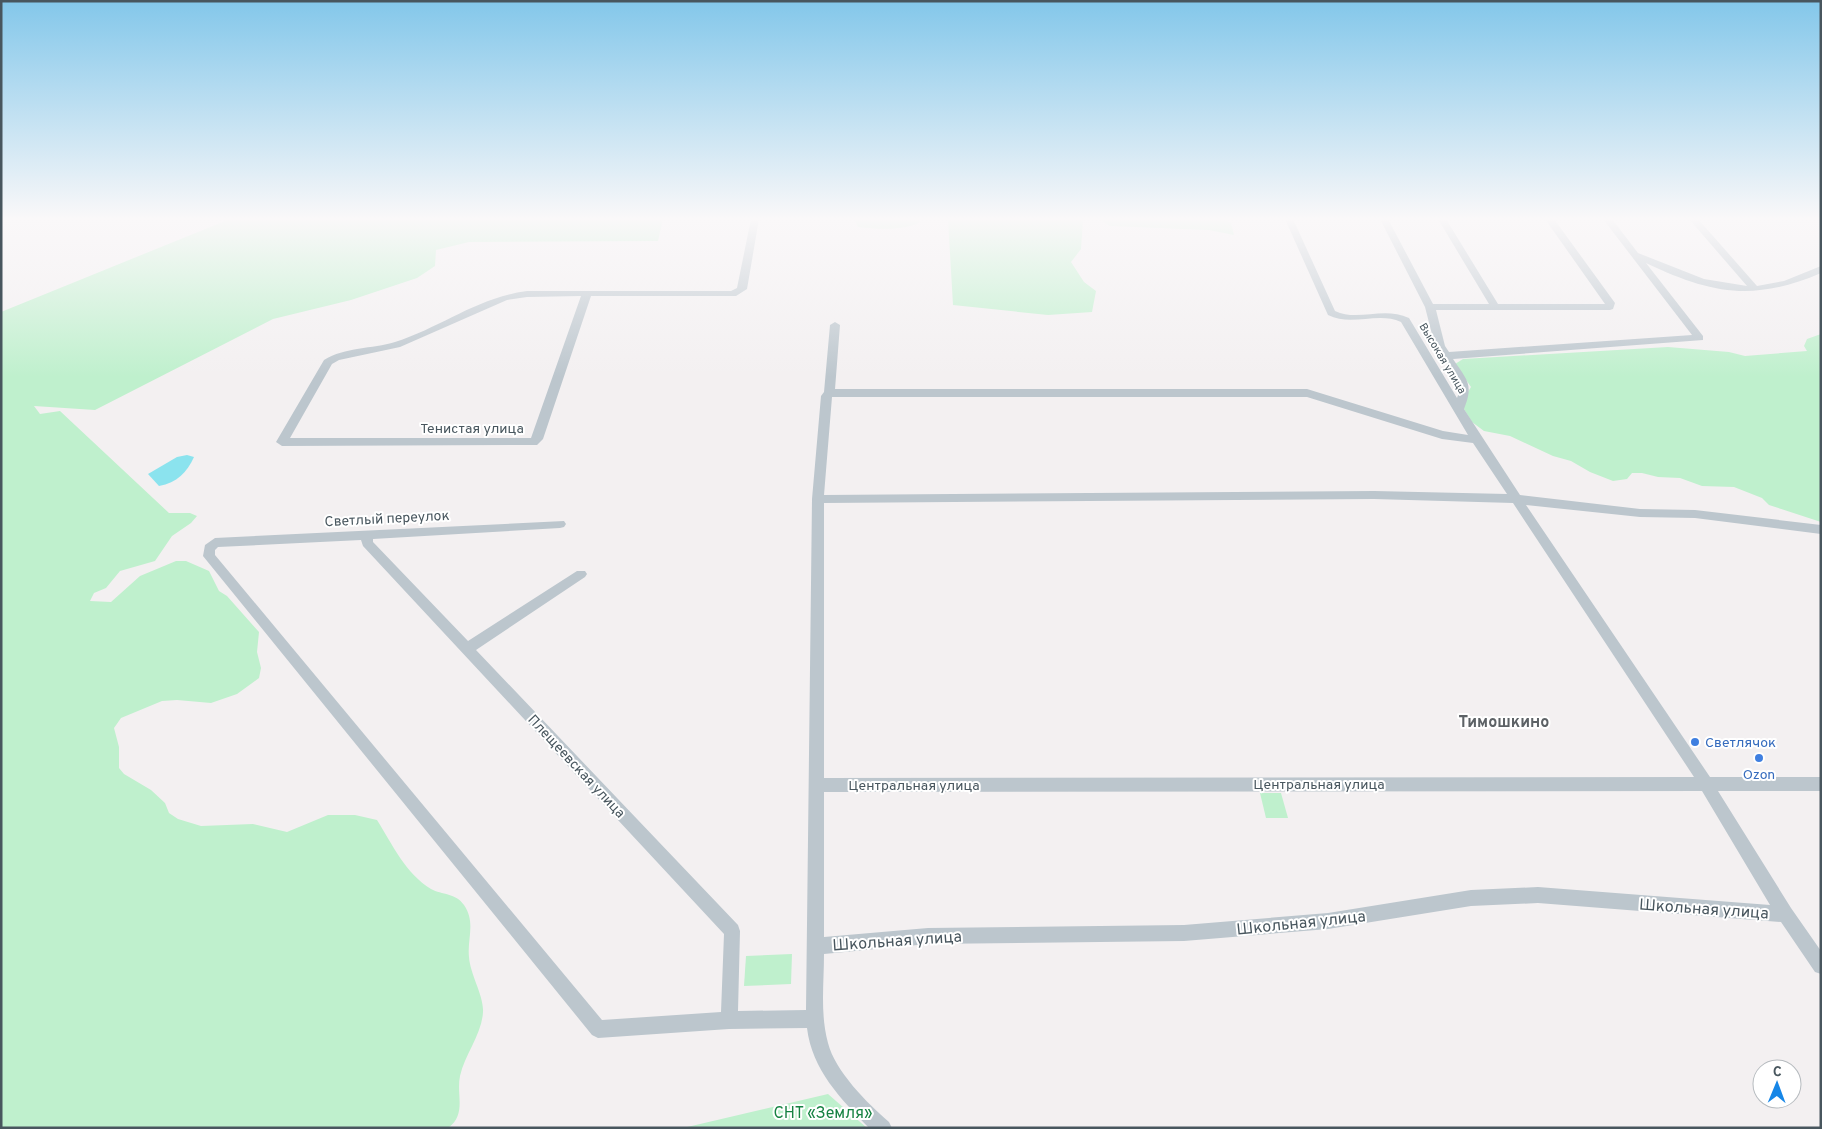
<svg xmlns="http://www.w3.org/2000/svg" width="1822" height="1129" viewBox="0 0 1822 1129" font-family="Overpass,sans-serif">
<style>
.green{fill:#bff0cd}
.water{fill:#8be3ee}
.lines{fill:none;stroke-linecap:round;stroke-linejoin:round}
.minor{fill:#bcc6cd;fill-rule:evenodd}
.shop-dot{fill:#3f7fe0;stroke:#fff;stroke-width:2}
.labels{text-anchor:middle;stroke-width:4;stroke-linejoin:round;paint-order:stroke}
.far-street-label{font-size:11px;fill:#48565e;stroke:#fff}
.street-label{font-size:14px;fill:#48565e;stroke:#fff}
.shop-label{font-size:14px;fill:#366cbe;stroke:#fff;text-anchor:start}
.quarter-label{font-size:16px;font-weight:bold;fill:#5d6266;stroke:#fff}
.near-street-label{font-size:16px;fill:#48565e;stroke:#fff}
.near-park-label{font-size:16px;fill:#168242;stroke:#fff}
</style>
<rect width="100%" height="100%" fill="#f3f0f1"/>
<g class="green">
<path d="M230,219H663L658,241L469,242L436,250L435,266L417,278L351,300L273,319L95,410L34,406L40,414L60,411L169,513H190L197,516L191,523L172,536L155,561L120,571L106,588L94,593L90,601L111,602L140,576L176,561H186L209,571L219,591L227,596L259,632L257,652L261,668L259,678L237,694L211,703L177,700L162,701L121,718L114,728L119,747V768L124,774L151,790L165,803L169,813L178,819L201,826L253,824L287,832L328,815H355L377,820C392,844 406,874 431,889C442,895 456,893 464,905C476,923 467,938 469,957C470,974 484,996 483,1012C482,1034 465,1054 460,1076C456,1095 467,1114 448,1128H1V312Z"/>
<path d="M854,219H920L919,223C900,231 878,229 858,227Z"/>
<polygon points="948,219 1087,219 1083,220 1081,249 1071,262 1084,282 1096,291 1092,312 1048,315 953,305"/>
<polygon points="1099,219 1224,219 1231,223 1234,235 1209,230 1110,226"/>
<polygon points="1821,334 1821,522 1769,505 1762,498 1734,487 1702,486 1680,478 1658,477 1642,473 1632,473 1627,479 1613,481 1590,472 1571,461 1553,456 1510,436 1484,431 1472,422 1464,409 1463,400 1471,387 1455,364 1463,359 1668,347 1729,352 1745,356 1807,351 1804,346 1807,339"/>
<polygon points="1260,793 1281,793 1288,818 1266,818"/>
<polygon points="792,954 791,984 744,986 746,956"/>
<polygon points="828,1094 867,1128 683,1128"/>
</g>
<path class="water" d="M187,455L194,457C187,472 177,483 159,486L148,474L177,457Z"/>
<g class="lines">
<g class="minor">
<path d="M751,219H759L747,289L736,296H591L543,439L537,445L282,446L276,442L324,360C345,347 372,349 395,342C442,327 476,298 527,291H731L737,288ZM581,296L531,438H290L332,364L339,360L400,347L507,300L527,297Z"/>
<path d="M1285,219H1293L1335,311C1358,322 1383,306 1409,318L1457,398L1460,390L1457,381L1435,346L1425,307L1380,219H1388L1433,304H1489L1438,219H1446L1498,304H1605L1545,219H1554L1615,303L1613,309L1610,310H1436L1445,346L1449,352L1692,335L1603,219H1612L1638,253L1704,279L1747,286L1689,219H1698L1757,286L1784,281L1821,266V273C1754,302 1711,294 1646,263L1703,336V340L1453,359C1467,380 1474,384 1464,409L1520,495L1640,509L1695,510L1821,525V534L1695,518L1640,517L1526,505L1710,777H1821V791H1718L1791,908L1821,951V974L1815,972L1781,922L1538,903L1471,906L1328,929L1184,941L928,944L824,954C824,983 820,1014 828,1043C835,1071 867,1103 889,1122L892,1128H869C841,1099 812,1070 807,1028L729,1029L598,1038L592,1035L203,556L205,545L215,538L564,521L566,524L564,527L560,528L373,539V542L468,641L577,571H585L587,574L585,577L476,650L738,925L740,931L738,1011L806,1010L812,499L821,396L824,392L830,325L835,322L840,325L835,389H1307L1443,431L1468,435L1401,322C1378,311 1352,327 1328,315ZM832,397H1307L1442,439L1473,443L1507,494L1374,491L824,495ZM1374,499L1513,503L1694,777L824,778V503ZM361,540L363,546L724,934L721,1012L602,1020L215,555V550L218,547ZM1702,791L1770,905L1538,887L1471,890L1328,913L1184,925L928,928L824,937V792Z"/>
</g>
</g>
<linearGradient id="sky" x2="0" y2="1"><stop stop-color="#83c7ea"/><stop offset="0.58" stop-color="#faf8f9"/><stop offset="1" stop-color="#faf8f9" stop-opacity="0"/></linearGradient>
<rect width="1822" height="377" fill="url(#sky)"/>
<g class="shop-dot">
<circle cx="1695" cy="742" r="5"/>
<circle cx="1759" cy="758" r="5"/>
</g>
<g class="labels">
<g class="far-street-label">
<text transform="translate(1443 358) rotate(59)" y="4">Высокая улица</text>
</g>
<g class="street-label">
<text x="472" y="433">Тенистая улица</text>
<text transform="translate(387 518) rotate(-3)" y="5">Светлый переулок</text>
<text transform="translate(577 766) rotate(47)" y="5">Плещеевская улица</text>
<text x="1319" y="789">Центральная улица</text>
<text x="914" y="790">Центральная улица</text>
</g>
<g class="shop-label">
<text x="1705" y="747">Светлячок</text>
<text x="1759" y="779" text-anchor="middle">Ozon</text>
</g>
<g class="quarter-label">
<text x="1504" y="727">Тимошкино</text>
</g>
<g class="near-street-label">
<text transform="translate(1704 908) rotate(4)" y="6">Школьная улица</text>
<text transform="translate(1301 922) rotate(-6)" y="6">Школьная улица</text>
<text transform="translate(897 940) rotate(-4)" y="6">Школьная улица</text>
</g>
<g class="near-park-label">
<text x="823" y="1118">СНТ «Земля»</text>
</g>
</g>
<rect width="1822" height="1129" fill="none" stroke="#48565e" stroke-width="5"/>
<g transform="translate(1777 1084) rotate(1)"><circle r="24" fill="#ffffff" stroke="#b6bbbf"/>
<path d="M0-4L9 19L0 12L-9 19Z" fill="#1686e7"/>
<text y="-8" font-size="14" font-weight="bold" text-anchor="middle" fill="#48565e">С</text>
</g>
</svg>
